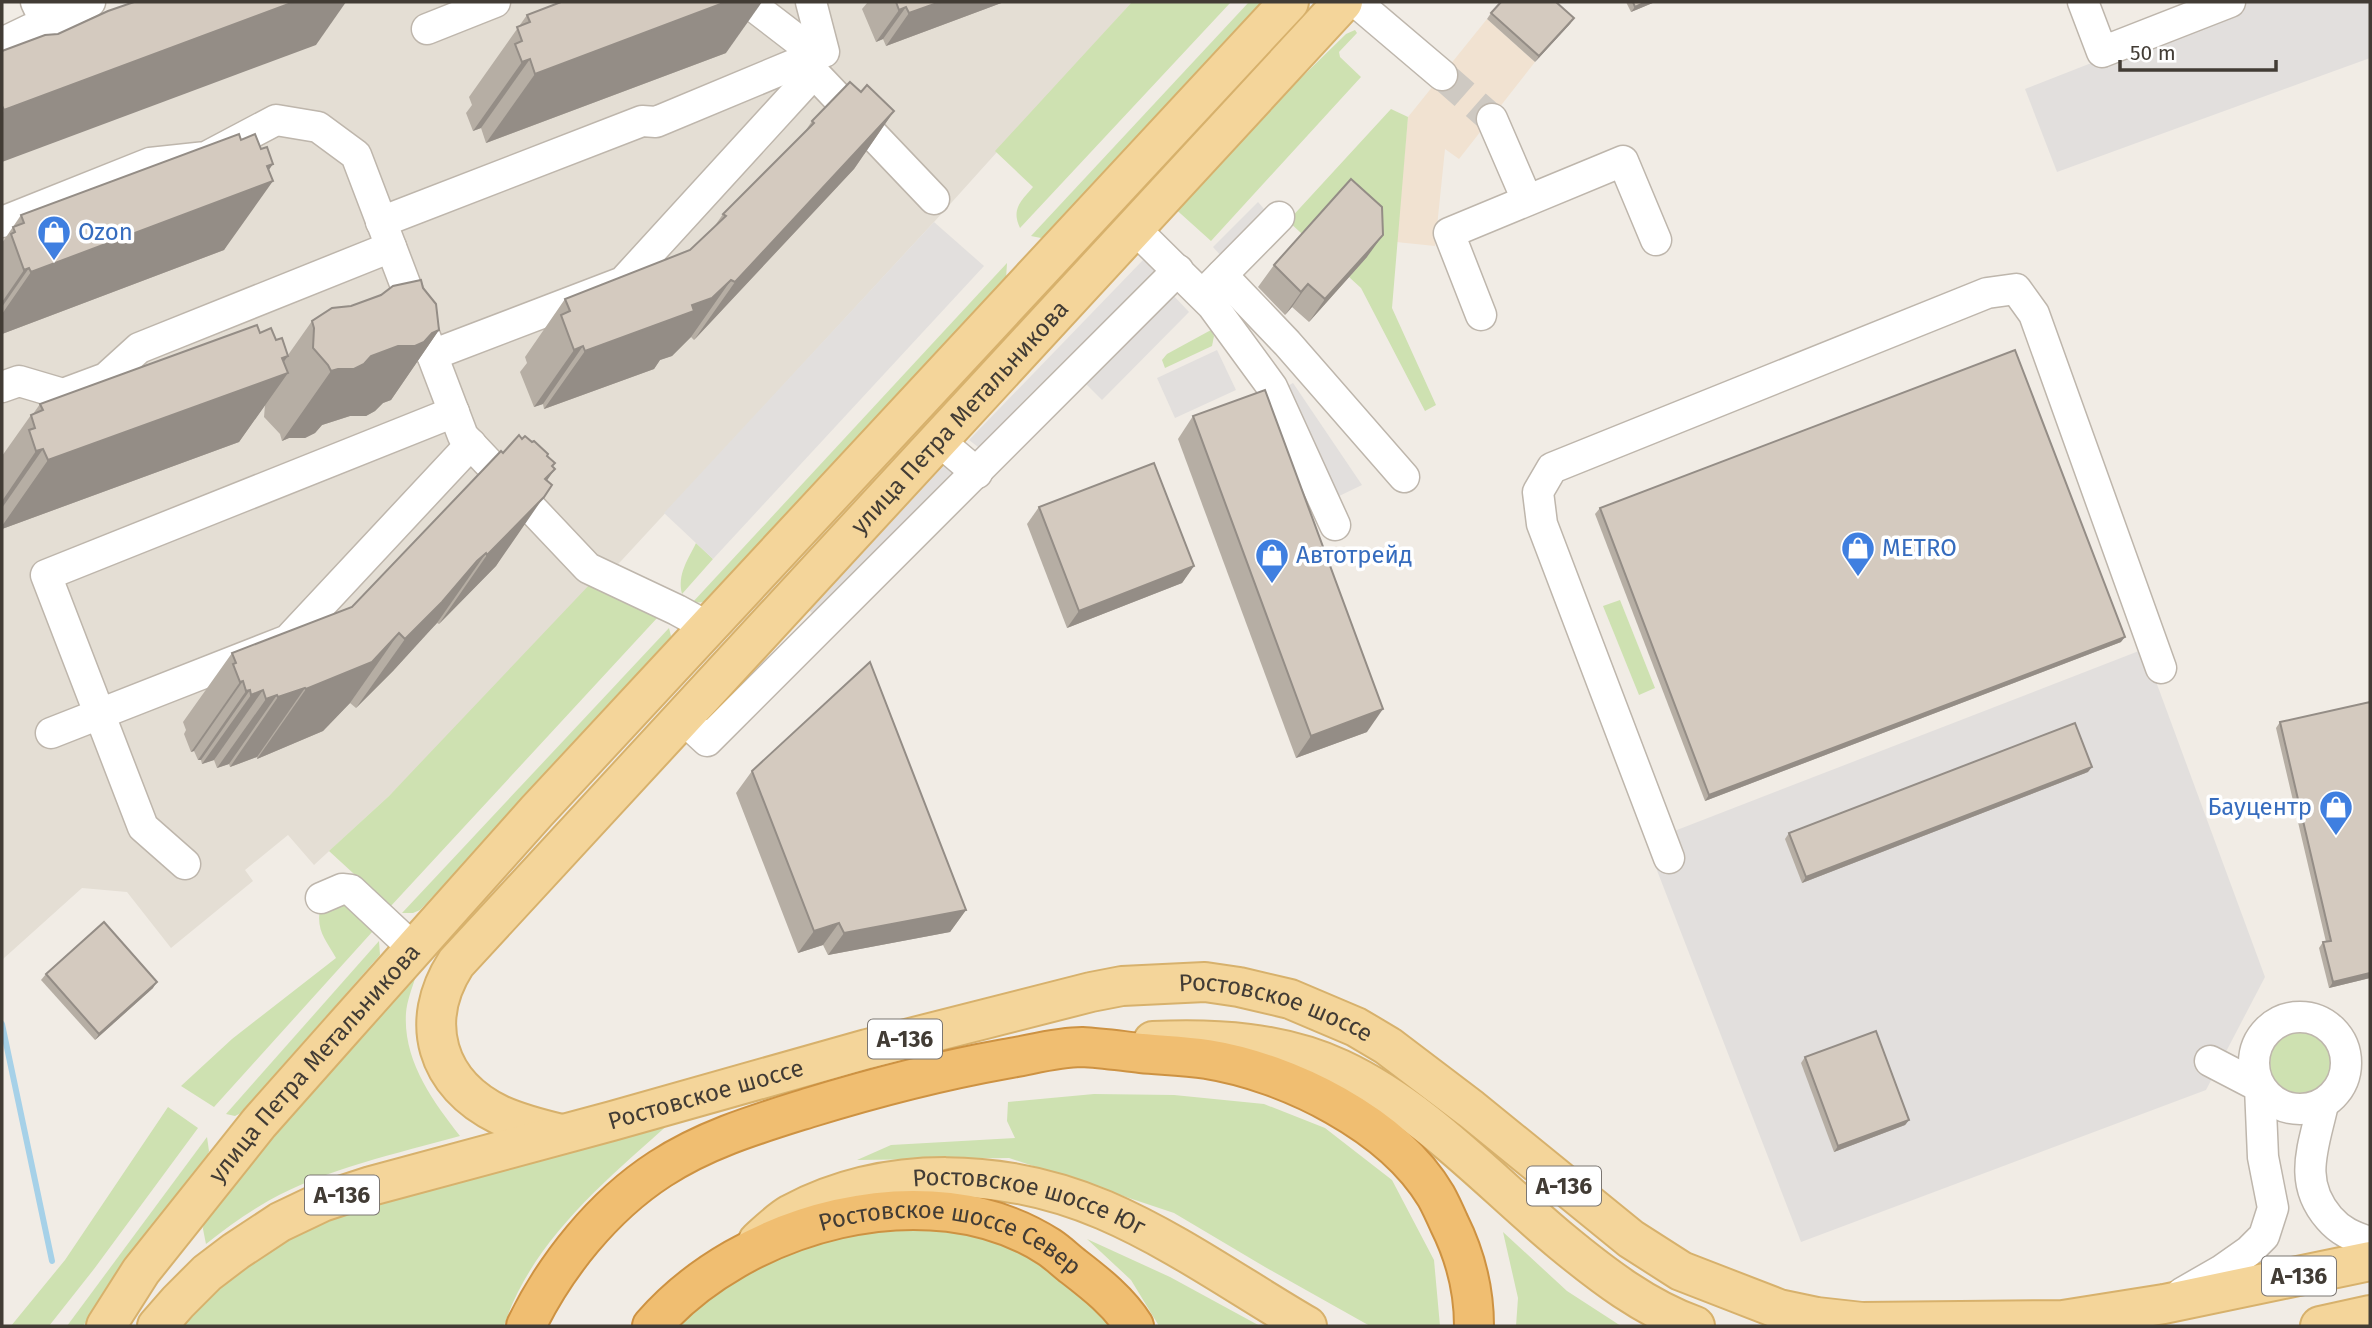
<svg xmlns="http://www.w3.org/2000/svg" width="2372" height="1328" viewBox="0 0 2372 1328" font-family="'Fira Sans',sans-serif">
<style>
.residential{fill:#e4ded4}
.commercial{fill:#f1e2d1}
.green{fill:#cee1b1}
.parking{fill:#e2dfdd}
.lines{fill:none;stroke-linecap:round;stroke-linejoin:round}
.stream{stroke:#a6d1e8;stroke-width:6}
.minor-tunnel{stroke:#cec9c2;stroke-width:30;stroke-dasharray:30 15;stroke-linecap:butt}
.minor-casing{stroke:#beb6ac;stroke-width:33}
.major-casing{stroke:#d7b16c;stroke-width:42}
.highway-casing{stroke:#cd9242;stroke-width:42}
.minor{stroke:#fff;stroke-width:30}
.major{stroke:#f4d59a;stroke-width:38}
.highway{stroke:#f0be71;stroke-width:38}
.wall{fill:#b6aea4}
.shaded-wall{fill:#948d86}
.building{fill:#d4cabf;stroke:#948d86;stroke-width:2}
.labels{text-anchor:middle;stroke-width:7;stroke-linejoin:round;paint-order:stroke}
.shield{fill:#fff;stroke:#7b7672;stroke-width:2}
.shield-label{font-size:23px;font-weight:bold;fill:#423c35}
.shop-label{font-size:24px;fill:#366cbe;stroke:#fff;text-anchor:start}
.street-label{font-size:24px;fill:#423c35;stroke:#fff}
</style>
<rect width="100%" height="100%" fill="#f1ece5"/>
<polygon class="residential" points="198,2 1132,2 934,222 622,560 389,796 314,865 288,835 245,870 253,881 171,948 127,892 82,888 3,959 2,94"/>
<polygon class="commercial" points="1487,19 1535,62 1459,159 1445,149 1435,246 1396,242 1408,117"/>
<g class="green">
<path d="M1132,2H1231L1020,228C1011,209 1021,201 1033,187L995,151Z"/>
<polygon points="1249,2 1265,2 1048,235 1041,238 1031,236"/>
<polygon points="1355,30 1357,33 1339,52 1340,57 1361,77 1211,241 1171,205 1259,112 1302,77 1346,34"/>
<polygon points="1391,109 1408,117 1392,308 1436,405 1425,411 1361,288 1288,221"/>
<polygon points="1007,263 1006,279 705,602 692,603"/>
<polygon points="1211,330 1214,336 1212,346 1165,368 1162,360 1167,354"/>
<path d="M696,543L713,559L682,594C677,574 688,560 696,543Z"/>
<polygon points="592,582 658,617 390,907 329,851 389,796"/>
<polygon points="1620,600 1655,688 1639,695 1603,606"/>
<polygon points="669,628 671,636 664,652 420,910 413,913 402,913"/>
<path d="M344,900L373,931L214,1107L181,1086L232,1039L336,958C326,940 316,931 320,909Z"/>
<polygon points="379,941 380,955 241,1113 235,1116 226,1114"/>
<path d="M416,976C412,988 407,1001 406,1013C403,1061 433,1101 460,1136C396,1154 327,1168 268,1201C246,1214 226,1228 206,1244L203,1229L204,1219L244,1158Z"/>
<circle cx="2303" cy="1063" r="33"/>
<polygon points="1094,1094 1174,1095 1264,1104 1325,1128 1392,1180 1434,1260 1440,1326 1370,1326 1265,1267 1174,1213 1009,1158 857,1160 891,1145 1015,1138 1007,1121 1008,1102"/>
<polygon points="168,1107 198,1128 94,1269 49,1326 11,1326 65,1260"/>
<path d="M670,1123C606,1180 531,1242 504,1326H181L231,1272L317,1219Z"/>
<polygon points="207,1137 209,1151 207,1157 83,1326 67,1326"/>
<polygon points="849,1219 1012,1232 1123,1326 667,1326 719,1279"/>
<polygon points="1503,1232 1567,1291 1621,1326 1516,1326 1518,1298"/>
<polygon points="1087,1239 1170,1277 1260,1326 1159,1326 1131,1280"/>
</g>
<g class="parking">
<polygon points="2247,2 2370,2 2370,58 2057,172 2025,89"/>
<polygon points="1258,202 1269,215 1225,260 1213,247"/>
<polygon points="934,222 984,266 713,559 664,513"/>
<polygon points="1143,260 1161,277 986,453 969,440"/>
<polygon points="1170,292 1189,312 1102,400 1082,380"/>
<polygon points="1217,350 1236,390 1175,418 1157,378"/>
<polygon points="1293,383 1362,485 1335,498 1282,389"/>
<polygon points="945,455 965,475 820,622 802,602"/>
<polygon points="2144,649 2265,977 2206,1090 1801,1242 1646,842"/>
</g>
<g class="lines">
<polyline class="stream" points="2,1024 52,1261"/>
<polyline class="minor-tunnel" points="1442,75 1492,119"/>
<g class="minor-casing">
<g id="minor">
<polyline points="36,2 63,60"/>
<polyline points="748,2 800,42 814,73 934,199"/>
<polyline points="1356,2 1442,75"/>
<polyline points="2083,2 2102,52 2230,2"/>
<polyline points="46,23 90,2"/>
<polyline points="427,29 495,2"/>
<polyline points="2,43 31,29"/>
<polyline points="1492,119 1527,200"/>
<polyline points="2,222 150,163 206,157 276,120 318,127 356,155 463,436 588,568 677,610 708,627"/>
<polyline points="381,222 642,121 656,122 824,52 811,2"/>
<polyline points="1135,229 1212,305 1272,387 1335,525"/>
<polyline points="1222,275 1287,343 1404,477"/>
<polyline points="1208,289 1279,217"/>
<polyline points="1481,315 1449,233 1623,161 1656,240"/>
<polyline points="432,355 623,282 814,73"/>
<polyline points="2,387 19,381 63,394 106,378 139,348 391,247"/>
<polyline points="938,440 977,473"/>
<polyline points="681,717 707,741 1178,270"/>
<polyline points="51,733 288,640 471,444"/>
<polyline points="1669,858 1542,524 1538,492 1552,468 1987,293 2016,289 2034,314 2161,668"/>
<polyline points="185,864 143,827 46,575 454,412"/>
<polyline points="321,898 342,889 351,890 414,949"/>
<circle cx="2300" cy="1063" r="46"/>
<path d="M2323,1104C2314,1146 2297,1181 2329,1218C2340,1231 2353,1237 2370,1242"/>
<polyline points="2182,1293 2222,1270 2249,1251 2264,1236 2273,1208 2263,1157 2260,1087 2210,1061"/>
</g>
</g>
<g class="major-casing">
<g id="major">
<path d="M1153,1041C1216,1038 1282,1042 1340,1069C1424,1108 1491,1183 1561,1241C1602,1275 1645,1308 1695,1326"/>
<path id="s1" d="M561,1134C540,1129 520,1124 500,1115C436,1084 418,1022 456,963L1343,2"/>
<path id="s2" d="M758,1241C768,1232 779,1221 791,1214C887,1163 1005,1168 1104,1210C1176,1241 1240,1287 1307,1326"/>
<path id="s3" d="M106,1326L141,1271L259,1123L346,1025L537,811L1289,2"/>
<path id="s4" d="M157,1326L178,1302L207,1273L236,1251L280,1222L322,1202L371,1186L612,1121L867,1049L1091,992L1122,986L1205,982L1239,987L1290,999L1356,1027L1388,1046L1471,1109L1631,1239L1681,1271L1779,1309L1817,1317L1862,1322L2063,1320L2164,1304L2370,1261"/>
<polyline points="2320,1326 2370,1315"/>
</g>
</g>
<g class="highway-casing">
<g id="highway">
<path d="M526,1326C555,1266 603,1206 660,1169C706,1139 757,1124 808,1108C873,1088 938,1071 1005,1059C1030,1055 1057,1047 1082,1047C1101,1048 1122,1051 1141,1053C1163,1055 1185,1056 1207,1059C1288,1072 1393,1124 1436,1196C1441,1205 1445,1214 1449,1223C1466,1257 1474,1289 1474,1326"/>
<path id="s5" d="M652,1326C741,1223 928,1169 1049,1247C1058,1253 1065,1260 1074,1267C1096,1284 1119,1302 1134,1326"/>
</g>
</g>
<use href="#minor" class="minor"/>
<use href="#major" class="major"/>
<use href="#highway" class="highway"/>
</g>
<g class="wall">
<polygon points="868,2 1004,2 886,46 883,39 876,42 862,9"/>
<polygon points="1626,2 1655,2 1631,12"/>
<polygon points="1491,13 1574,18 1535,62 1487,19"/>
<polygon points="527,15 726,53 486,143 481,128 473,131 466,113 472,105 469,97"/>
<polygon points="861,92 894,111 854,169 694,340 691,337 672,356 660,360 654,369 544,409 543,404 534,407 520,372 527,363 525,357 565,299 690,250 714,227 723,214 802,136 812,121"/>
<polygon points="241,140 269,170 224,250 2,334 2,243 21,215"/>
<polygon points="1367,257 1309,322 1292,307 1285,315 1258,287 1274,265"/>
<polygon points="312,321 439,330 391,400 383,403 375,411 366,416 350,416 322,425 315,433 305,438 289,438 282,441 280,434 264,417 265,405 239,442 2,529 2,456 31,415 33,414 40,404 260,333 276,340 288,355"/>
<polygon points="1193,416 1367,732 1296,758 1178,439"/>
<polygon points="522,439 547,456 552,466 547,480 496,566 439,624 437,623 429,631 393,671 356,708 350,703 323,731 257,759 257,757 230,767 229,764 217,768 214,760 202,764 201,760 198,760 194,751 191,752 184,734 186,730 183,722 232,653 352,607 503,453"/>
<polygon points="1039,507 1194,566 1182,583 1067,628 1027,524"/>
<polygon points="1600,508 2121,642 1705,801 1595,514"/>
<polygon points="2370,702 2370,978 2329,988 2319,948 2323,942 2326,942 2276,728 2280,722"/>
<polygon points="752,771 966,910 950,932 828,955 823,945 798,953 736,793"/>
<polygon points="2088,772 1802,883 1785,839 1789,833"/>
<polygon points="46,974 153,988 95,1040 41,980"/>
<polygon points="1805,1057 1909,1120 1905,1125 1834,1152 1801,1063"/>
</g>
<g class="shaded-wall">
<polygon points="294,2 346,2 316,45 2,162 2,113 4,110"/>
<polygon points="726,2 762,2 726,53 486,143 535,74"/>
<polygon points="940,2 1004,2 886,46 909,13"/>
<polygon points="1646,2 1655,2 1631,12 1635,7"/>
<polygon points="906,7 883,39 876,42 899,10"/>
<polygon points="1574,18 1570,24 1535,62 1539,56"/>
<polygon points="530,59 481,128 473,131 522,62"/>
<polygon points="894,111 854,169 694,340 735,282"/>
<polygon points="273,164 258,186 273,181 224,250 2,334 2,314 31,272"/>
<polygon points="1383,235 1367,257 1309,322 1325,299"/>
<polygon points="29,268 2,307 2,302 24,270"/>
<polygon points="731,280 691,337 672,356 660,360 654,369 544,409 585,351 692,305"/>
<polygon points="1308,284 1292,307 1285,315 1301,292"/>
<polygon points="439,330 391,400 383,403 375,411 366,416 350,416 322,425 315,433 305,438 289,438 282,441 331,371"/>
<polygon points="583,346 543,404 534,407 574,350"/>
<polygon points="288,356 272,378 288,373 239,442 2,529 2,526 48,460"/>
<polygon points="43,449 2,508 2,501 36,451"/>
<polygon points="555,469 513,529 552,485 496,566 439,624 487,555 545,479"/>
<polygon points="486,553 437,623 393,671 356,708 405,639"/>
<polygon points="1194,566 1182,583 1067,628 1079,611"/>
<polygon points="399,633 350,703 323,731 257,759 306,689"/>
<polygon points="2125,637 2121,642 1705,801 1709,795"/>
<polygon points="243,681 194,751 191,752 240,682"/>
<polygon points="305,688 257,757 230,767 278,697"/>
<polygon points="250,690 201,760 198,760 246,691"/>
<polygon points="263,690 214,760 202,764 251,695"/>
<polygon points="277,695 229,764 217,768 266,699"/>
<polygon points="1383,709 1367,732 1296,758 1311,736"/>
<polygon points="2092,767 2088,772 1802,883 1806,877"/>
<polygon points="966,910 950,932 828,955 844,933"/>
<polygon points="839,923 823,945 798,953 814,931"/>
<polygon points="2370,973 2370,978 2329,988 2333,982"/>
<polygon points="157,982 153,988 95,1040 99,1034"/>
<polygon points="1909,1120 1905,1125 1834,1152 1838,1146"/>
</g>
<g class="building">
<polygon points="134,2 294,2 4,110 2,106 2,51 45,35 58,34 108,11"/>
<polygon points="561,2 726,2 535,74 530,59 522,62 515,44 522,41 517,27 530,22 527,15"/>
<polygon points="896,2 940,2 909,13 906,7 899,10"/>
<polygon points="1501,2 1556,2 1574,18 1539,56 1491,13"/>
<polygon points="1633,2 1646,2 1635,7"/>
<polygon points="850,82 861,92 867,85 894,111 735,282 731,280 712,298 692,305 694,311 585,351 583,346 574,350 561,315 570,311 565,299 690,250 726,216 723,214 814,123 812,121"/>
<polygon points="239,134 241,140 255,134 261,149 267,147 273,164 267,166 273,181 31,272 29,268 24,270 11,234 15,232 13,227 24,223 21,215"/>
<polygon points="1351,179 1382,207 1383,235 1325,299 1308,284 1301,292 1274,265"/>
<polygon points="421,280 423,288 436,304 439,330 432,333 424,342 415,346 398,346 371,356 364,364 354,369 338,369 331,371 328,365 313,348 314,328 312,321 332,308 351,306 381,295 393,286"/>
<polygon points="257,325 260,333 271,328 276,340 282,338 288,356 282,358 288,373 48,460 43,449 36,451 29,430 35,428 31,415 43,410 40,404"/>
<polygon points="2015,350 2125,637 1709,795 1600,508"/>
<polygon points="1265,390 1383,709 1311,736 1193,416"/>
<polygon points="519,435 522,439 525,436 532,442 534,441 548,454 547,456 555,463 552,466 555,469 545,479 552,485 544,497 487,555 486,553 477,561 442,602 405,639 399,633 372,662 306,689 305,688 278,697 277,695 266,699 263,690 251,695 250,690 246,691 243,681 240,682 233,664 236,663 232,653 352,607 501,451 503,453"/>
<polygon points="1154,463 1194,566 1079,611 1039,507"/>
<polygon points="870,662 966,910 844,933 839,923 814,931 752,771"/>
<polygon points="2370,702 2370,973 2333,982 2323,942 2331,941 2280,722"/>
<polygon points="2075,723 2092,767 1806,877 1789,833"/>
<polygon points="104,922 157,982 99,1034 46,974"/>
<polygon points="1876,1031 1909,1120 1838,1146 1805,1057"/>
</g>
<defs>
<g id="shop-pin" transform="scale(1.75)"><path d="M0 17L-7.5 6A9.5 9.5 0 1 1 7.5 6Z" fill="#3f7fe0" stroke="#fff"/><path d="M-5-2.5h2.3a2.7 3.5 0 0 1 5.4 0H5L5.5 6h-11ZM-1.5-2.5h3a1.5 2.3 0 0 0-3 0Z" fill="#fff"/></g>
</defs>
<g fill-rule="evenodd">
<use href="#shop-pin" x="54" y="232"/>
<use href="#shop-pin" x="1858" y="548"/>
<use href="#shop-pin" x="1272" y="555"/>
<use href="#shop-pin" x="2336" y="807"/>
</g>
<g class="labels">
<g class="shield">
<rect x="868" y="1019.5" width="74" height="39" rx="5"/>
<rect x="1527" y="1166.5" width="74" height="39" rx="5"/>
<rect x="305" y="1175.5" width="74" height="39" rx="5"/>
<rect x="2262" y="1256.5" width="74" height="39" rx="5"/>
</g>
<g class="shield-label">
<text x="905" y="1047">А-136</text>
<text x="1564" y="1194">А-136</text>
<text x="342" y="1203">А-136</text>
<text x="2299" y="1284">А-136</text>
</g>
<g class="shop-label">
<text x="78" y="240">Ozon</text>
<text x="1882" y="556">METRO</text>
<text x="1296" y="563">Автотрейд</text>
<text x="2312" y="815" text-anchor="end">Бауцентр</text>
</g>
<g class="street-label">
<text dy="8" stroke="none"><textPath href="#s1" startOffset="989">улица Петра Метальникова</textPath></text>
<text dy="8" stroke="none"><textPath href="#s4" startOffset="1195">Ростовское шоссе</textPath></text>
<text dy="8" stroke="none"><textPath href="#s3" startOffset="336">улица Петра Метальникова</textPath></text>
<text dy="8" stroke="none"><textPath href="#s4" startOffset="607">Ростовское шоссе</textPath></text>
<text dy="8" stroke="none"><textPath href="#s2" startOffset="290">Ростовское шоссе Юг</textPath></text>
<text dy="8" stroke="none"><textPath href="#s5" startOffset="336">Ростовское шоссе Север</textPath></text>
</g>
</g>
<rect width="2372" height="1328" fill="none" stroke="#423c35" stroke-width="7"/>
<path d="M2120 60v10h156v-10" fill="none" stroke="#423c35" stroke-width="3.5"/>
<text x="2130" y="60" font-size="21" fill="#423c35" stroke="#ffffff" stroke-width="5" paint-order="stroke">50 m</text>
</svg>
